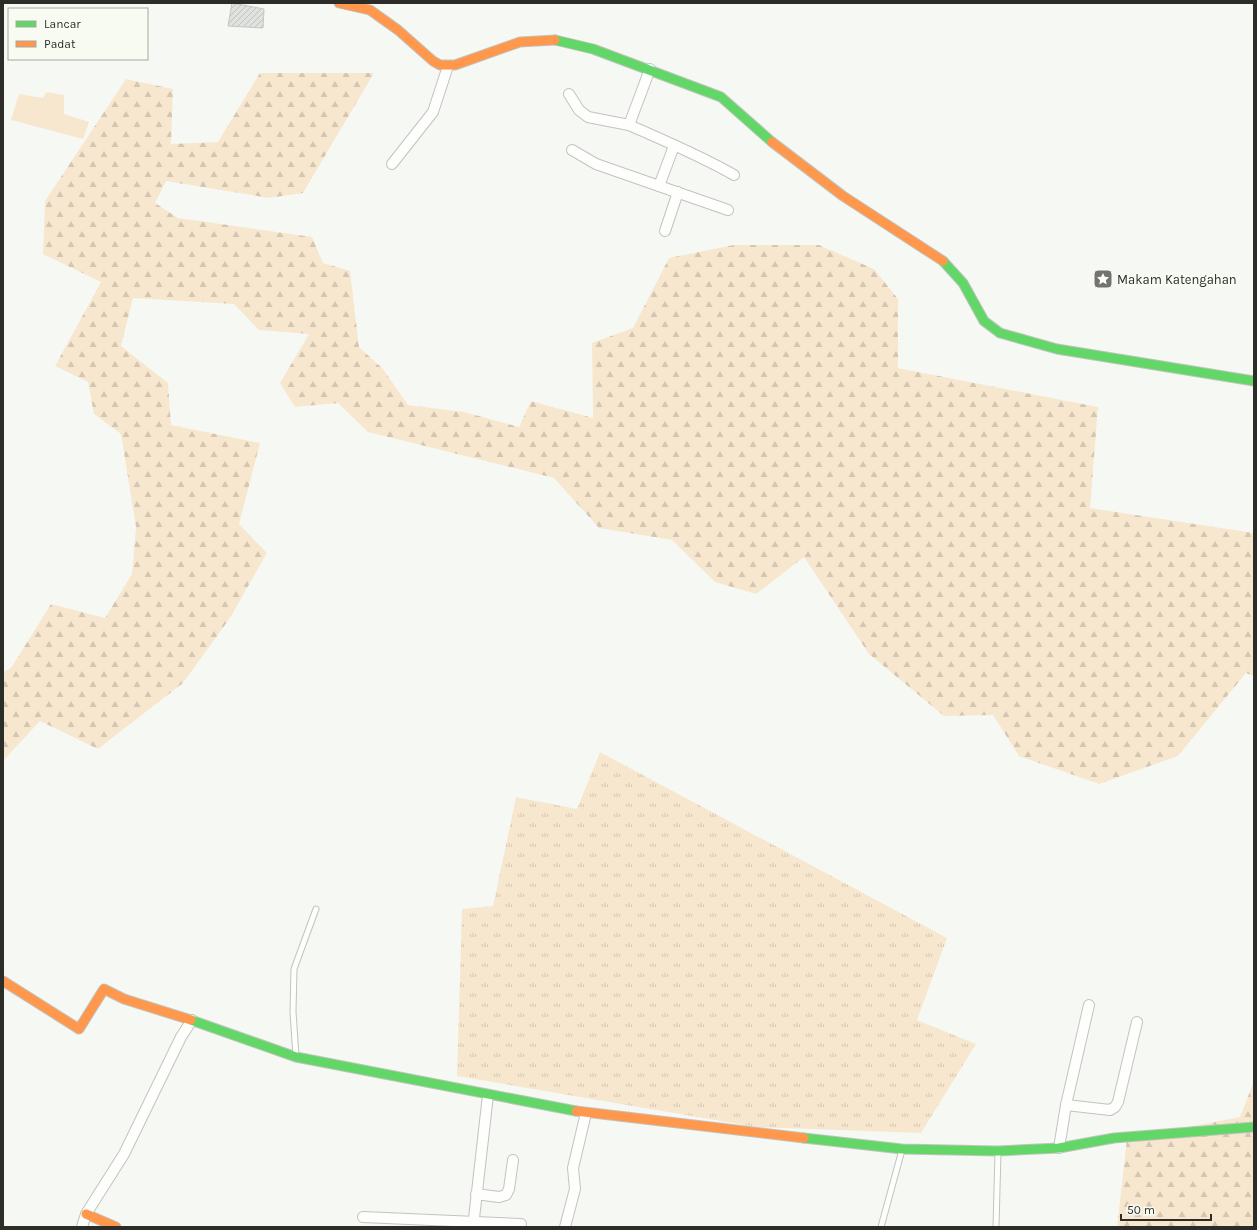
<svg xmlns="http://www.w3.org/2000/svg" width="1257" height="1230" viewBox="0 0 1257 1230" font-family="Karla,sans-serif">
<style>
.grass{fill:url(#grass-tufts)}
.forest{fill:url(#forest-firs)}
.pitch{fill:#f8e7cf}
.building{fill:url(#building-hatch);stroke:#c3c6c2}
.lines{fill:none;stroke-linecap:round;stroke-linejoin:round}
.lane-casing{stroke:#c1c4bf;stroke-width:7}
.street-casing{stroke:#c1c4bf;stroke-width:12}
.fast-casing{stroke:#c1c4bf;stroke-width:11}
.slow-casing{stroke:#c1c4bf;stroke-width:11}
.lane{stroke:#fefefd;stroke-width:5}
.street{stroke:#fefefd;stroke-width:10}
.fast{stroke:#63d668;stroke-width:9}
.slow{stroke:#ff974d;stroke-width:9}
.labels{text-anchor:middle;stroke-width:4;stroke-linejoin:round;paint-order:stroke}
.poi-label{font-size:13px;fill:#2c2d29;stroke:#f7fbf1;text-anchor:start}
</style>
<defs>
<pattern id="grass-tufts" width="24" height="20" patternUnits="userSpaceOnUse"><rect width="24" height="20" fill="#f8e7cf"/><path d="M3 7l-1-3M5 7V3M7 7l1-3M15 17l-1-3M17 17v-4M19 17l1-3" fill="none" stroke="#d5c6b2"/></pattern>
<pattern id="forest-firs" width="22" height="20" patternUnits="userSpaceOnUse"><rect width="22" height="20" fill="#f8e7cf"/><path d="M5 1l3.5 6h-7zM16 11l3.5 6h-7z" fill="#d5c6b2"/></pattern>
<pattern id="building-hatch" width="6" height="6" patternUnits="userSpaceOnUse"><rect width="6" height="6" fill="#dfe2de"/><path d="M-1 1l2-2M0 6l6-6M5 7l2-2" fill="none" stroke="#c0c2be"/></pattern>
</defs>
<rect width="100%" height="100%" fill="#f6f9f3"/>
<polygon class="grass" points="600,752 947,938 917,1020 976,1044 921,1133 756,1127 457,1076 462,909 493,906 516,797 577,809"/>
<g class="forest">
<polygon points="260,73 374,73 303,193 269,198 166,181 155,203 178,218 312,237 323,263 350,271 359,347 383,369 408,405 464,412 519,427 531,401 593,418 592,343 633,328 669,258 734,245 819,245 874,269 898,299 898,368 1098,407 1090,508 1254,533 1254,676 1246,673 1178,756 1099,784 1019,756 993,715 944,716 869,654 804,557 756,594 715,582 672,540 599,528 554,478 368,432 338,403 295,407 280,383 309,334 259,330 234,304 133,298 121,346 168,383 171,425 260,443 239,524 267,553 230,618 183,683 98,749 40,721 3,761 3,672 11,668 51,604 105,618 132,574 136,527 121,434 94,414 88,382 55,366 101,282 43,254 45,201 126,79 173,89 171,144 218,142"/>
<polygon points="1254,1081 1254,1227 1117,1227 1127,1139 1240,1117"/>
</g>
<polygon class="pitch" points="46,92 64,95 64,114 89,122 83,139 11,120 19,94 43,98"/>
<polygon class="building" points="232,3 264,9 263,28 228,26"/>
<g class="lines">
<g class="lane-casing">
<g id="lane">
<polyline points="296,1056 293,1012 294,969 316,909"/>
<polyline points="881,1227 902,1150"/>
<polyline points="996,1227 998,1152"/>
</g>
</g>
<g class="street-casing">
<g id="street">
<path d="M650,69L629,125C665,141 701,156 734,175"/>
<polyline points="569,94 579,110 588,117 629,125"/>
<polyline points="572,150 596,164 659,186 674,146"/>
<polyline points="392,164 433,112 448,66"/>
<polyline points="659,186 728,210"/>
<polyline points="665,231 678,192"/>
<polyline points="1066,1105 1110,1110 1115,1107 1118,1102 1137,1022"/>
<polyline points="1059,1148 1066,1105 1089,1005"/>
<polyline points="476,1194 499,1197 506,1195 509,1189 513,1160"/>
<polyline points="363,1217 521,1224"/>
<polyline points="82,1227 86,1214 124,1154 181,1037 192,1020"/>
<polyline points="473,1227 488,1095"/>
<polyline points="565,1227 575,1189 573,1168 586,1113"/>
</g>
</g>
<g class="fast-casing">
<g id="fast">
<polyline points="555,40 593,49 721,97 772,142"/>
<polyline points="943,261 963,283 984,321 1000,333 1057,349 1254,381"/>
<polyline points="191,1020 296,1057 576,1111"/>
<polyline points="804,1138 902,1149 998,1151 1059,1148 1114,1138 1254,1127"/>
</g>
</g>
<g class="slow-casing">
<g id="slow">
<polyline points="339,3 370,10 398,30 433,61 440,65 455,65 520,42 555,40"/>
<polyline points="772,142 843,196 943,261"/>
<polyline points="3,981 79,1029 104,989 124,999 191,1020"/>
<polyline points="576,1111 804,1138"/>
<polyline points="86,1214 116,1227"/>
</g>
</g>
<use href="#lane" class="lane"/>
<use href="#street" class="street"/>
<use href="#fast" class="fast"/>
<use href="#slow" class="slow"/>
</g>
<defs>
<g id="sight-square" transform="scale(1)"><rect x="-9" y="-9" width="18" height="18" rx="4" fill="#737470" stroke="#f7fbf1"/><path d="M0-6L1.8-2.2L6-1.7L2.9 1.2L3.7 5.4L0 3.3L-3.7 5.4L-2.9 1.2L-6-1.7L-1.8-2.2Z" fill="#fff"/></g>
</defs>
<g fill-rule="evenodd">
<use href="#sight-square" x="1103" y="279"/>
</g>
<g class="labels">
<g class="poi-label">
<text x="1117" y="284">Makam Katengahan</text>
</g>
</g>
<rect width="1257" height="1230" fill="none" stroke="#2c2d29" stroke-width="8"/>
<rect x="8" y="8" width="140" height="52" fill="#f7fbf1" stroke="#a6a9a1"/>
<rect x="16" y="21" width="20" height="6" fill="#63d668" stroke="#a6a9a1"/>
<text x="44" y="28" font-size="12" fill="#2c2d29">Lancar</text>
<rect x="16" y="41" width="20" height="6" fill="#ff974d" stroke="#a6a9a1"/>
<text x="44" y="48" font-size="12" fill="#2c2d29">Padat</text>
<path d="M1121 1214v6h90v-6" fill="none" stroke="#2c2d29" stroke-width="2"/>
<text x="1127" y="1214" font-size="12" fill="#2c2d29" stroke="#f7fbf1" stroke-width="3" paint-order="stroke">50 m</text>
</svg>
